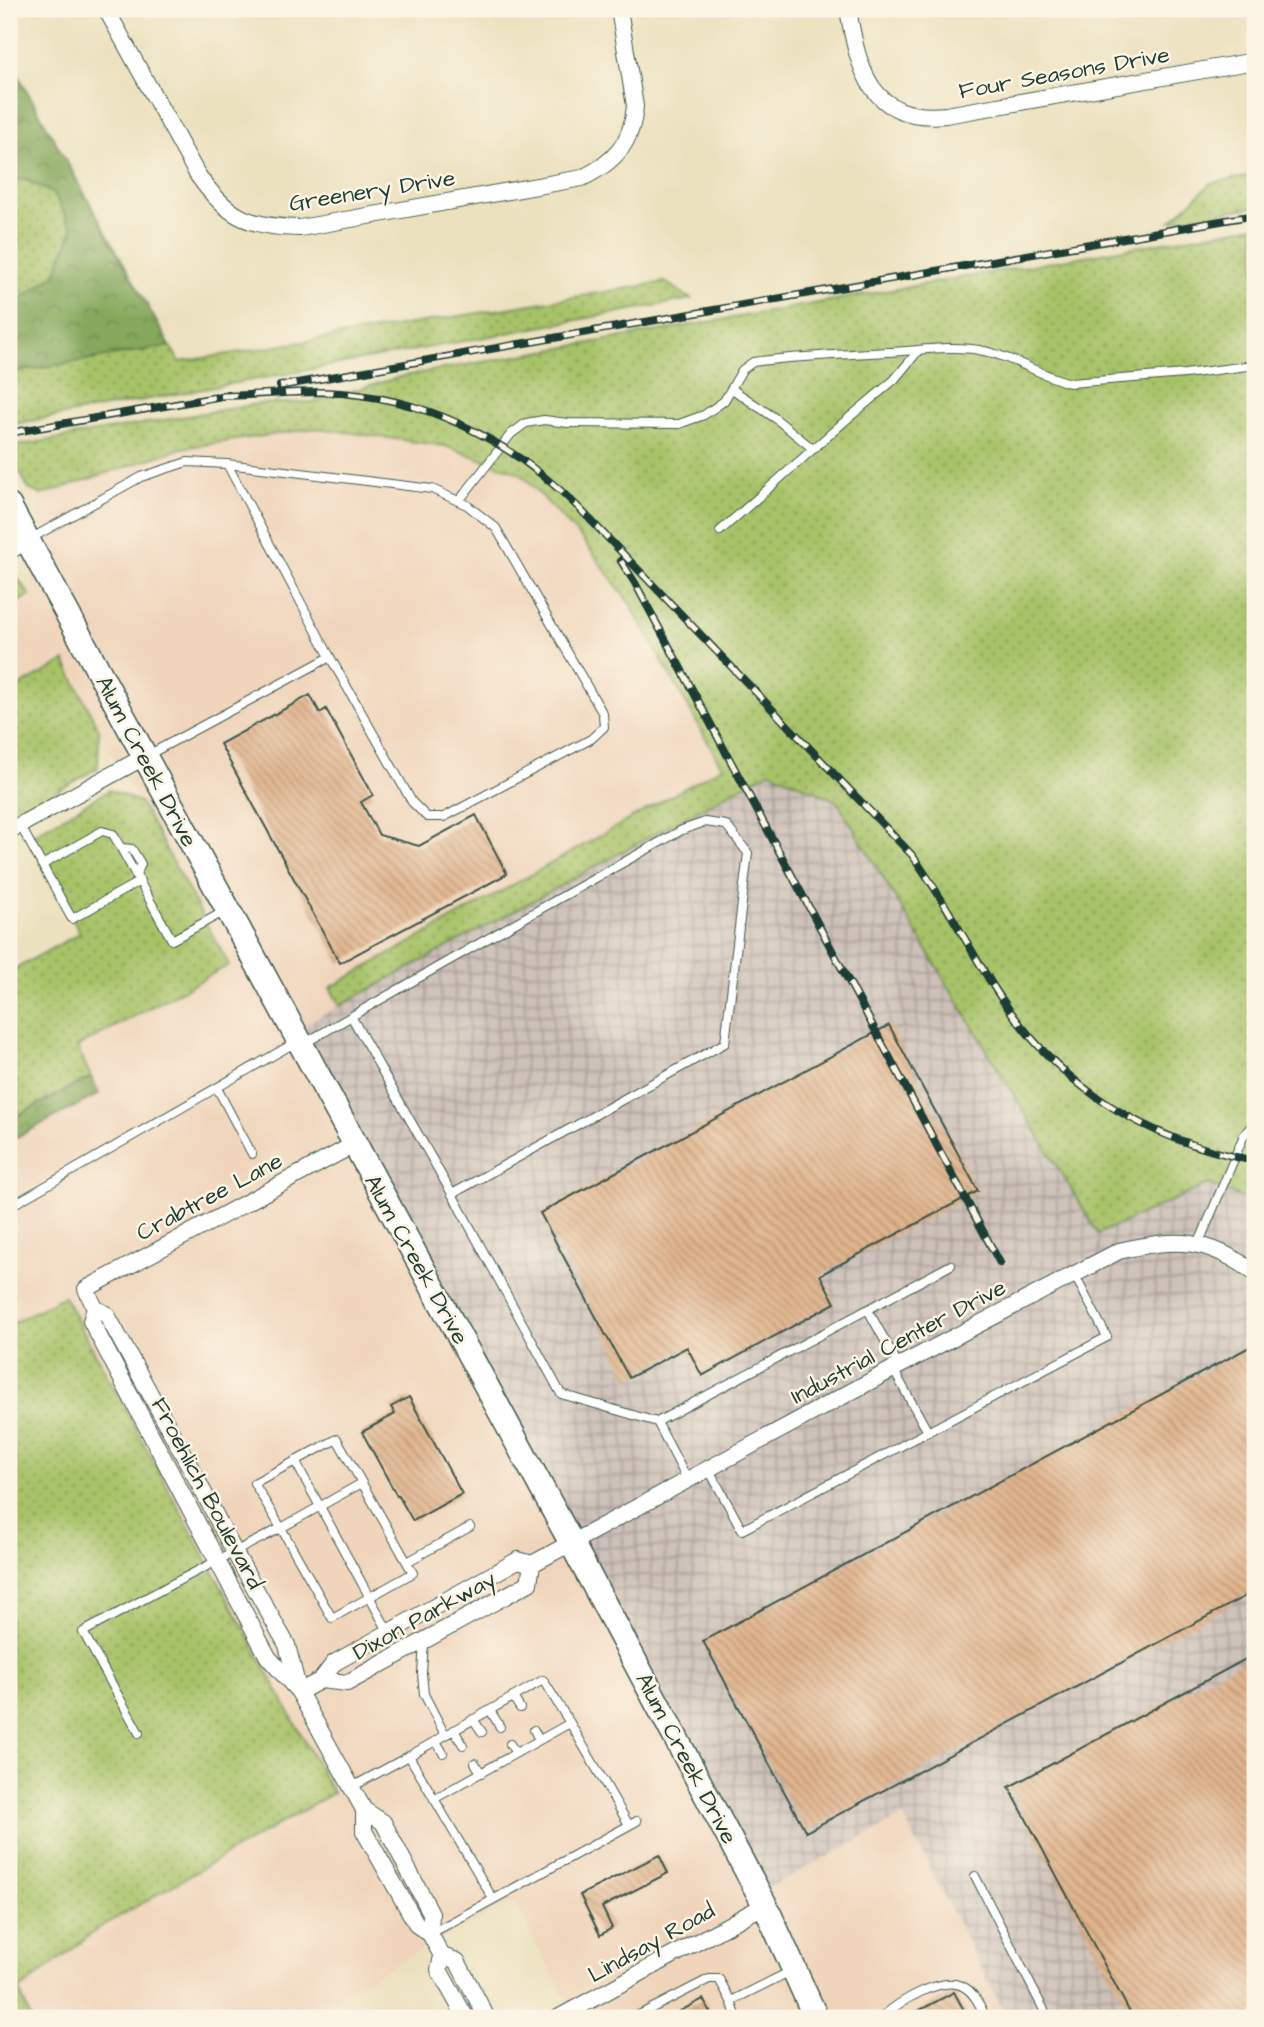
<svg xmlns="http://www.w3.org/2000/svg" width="1264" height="2027" viewBox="0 0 1264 2027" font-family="'Architects Daughter',sans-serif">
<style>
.built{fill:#f0d5bc}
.industrial{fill:url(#industrial-grid)}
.grass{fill:url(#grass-dots);stroke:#63804e;stroke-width:2}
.forest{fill:url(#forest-crowns);stroke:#527248;stroke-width:2}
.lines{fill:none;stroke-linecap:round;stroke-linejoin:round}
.stream{stroke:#60acd9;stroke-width:5}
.building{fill:url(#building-back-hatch)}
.service-casing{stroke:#3e5649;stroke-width:10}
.minor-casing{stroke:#3e5649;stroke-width:18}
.primary-casing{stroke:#3e5649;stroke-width:27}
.service{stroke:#fff;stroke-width:8}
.minor{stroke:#fff;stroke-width:16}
.primary{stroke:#fff;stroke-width:24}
.rail-casing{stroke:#1f3d34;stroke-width:8}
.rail{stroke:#fcf5e5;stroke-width:5;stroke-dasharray:16;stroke-linecap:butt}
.labels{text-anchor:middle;stroke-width:5;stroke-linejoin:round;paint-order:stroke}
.street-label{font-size:23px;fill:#1f3d34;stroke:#fcf5e5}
</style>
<defs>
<pattern id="industrial-grid" width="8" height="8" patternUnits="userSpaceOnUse" patternTransform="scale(1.75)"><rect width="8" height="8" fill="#cec1b9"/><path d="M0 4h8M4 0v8" fill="none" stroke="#a79e97"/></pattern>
<pattern id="grass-dots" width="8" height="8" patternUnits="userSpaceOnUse" patternTransform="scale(1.75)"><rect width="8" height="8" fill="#a7c268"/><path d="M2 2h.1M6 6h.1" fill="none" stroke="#879f56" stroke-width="1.8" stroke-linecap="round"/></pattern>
<pattern id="forest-crowns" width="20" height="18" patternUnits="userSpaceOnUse" patternTransform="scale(1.75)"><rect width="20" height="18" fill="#85a85c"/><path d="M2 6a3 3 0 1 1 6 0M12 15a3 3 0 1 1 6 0" fill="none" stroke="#6c8a4d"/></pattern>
<pattern id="building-back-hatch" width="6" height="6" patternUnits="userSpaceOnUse" patternTransform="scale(1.75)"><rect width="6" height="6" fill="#e1b48d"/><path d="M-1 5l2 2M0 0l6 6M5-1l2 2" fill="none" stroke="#b69474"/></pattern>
</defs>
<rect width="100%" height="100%" fill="#fcf5e5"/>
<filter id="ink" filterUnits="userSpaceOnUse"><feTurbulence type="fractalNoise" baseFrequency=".0143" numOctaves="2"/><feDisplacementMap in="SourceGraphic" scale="14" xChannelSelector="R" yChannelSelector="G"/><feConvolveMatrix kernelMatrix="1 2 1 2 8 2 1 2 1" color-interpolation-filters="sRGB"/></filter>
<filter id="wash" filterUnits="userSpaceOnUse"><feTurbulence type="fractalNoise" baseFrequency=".00686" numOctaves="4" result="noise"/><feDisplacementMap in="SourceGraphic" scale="28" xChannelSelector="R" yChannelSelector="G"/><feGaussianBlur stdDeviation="1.57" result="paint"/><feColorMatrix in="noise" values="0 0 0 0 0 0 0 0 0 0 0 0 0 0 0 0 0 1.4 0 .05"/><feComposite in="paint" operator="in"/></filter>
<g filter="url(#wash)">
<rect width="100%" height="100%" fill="#ece1bf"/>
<polygon class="built" points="317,428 445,446 520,472 582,539 630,604 722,767 330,988 340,1006 299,1028 761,1891 903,1815 1007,2018 588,2018 568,2002 513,1901 295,2018 31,2018 18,1991 99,1928 333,1793 64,1296 9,1325 9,1141 99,1094 77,1047 229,964 99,730 65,662 9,692 9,607 30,595 41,495 182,448"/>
<polygon class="industrial" points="770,771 837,801 1098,1234 1209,1184 1255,1203 1255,2018 1007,2018 903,1816 761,1892 298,1028"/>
<g class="grass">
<polygon points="1255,175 1255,207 1171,221 1211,183"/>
<polygon points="27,179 55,194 73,229 55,274 9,307 9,180"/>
<polygon points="1255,226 1255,1203 1209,1184 1098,1234 837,801 770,771 340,1006 330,988 722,767 630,604 582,539 520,473 445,446 317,428 182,448 41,495 29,489 9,453 9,447 256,404 314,402 403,376"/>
<polygon points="665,282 691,299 9,425 9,373 170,346 180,362"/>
<polygon points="9,570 13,572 30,595 9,607"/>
<polygon points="65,661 99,730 98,768 9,818 9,692"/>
<polygon points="109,790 140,802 229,965 77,1047 91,1077 9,1120 9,972 80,933 29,837"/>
<polygon points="64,1296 333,1793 99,1928 19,1991 31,2018 9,2018 9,1999 18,1991 9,1973 9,1325"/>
</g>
<g class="forest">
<polygon points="9,59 170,346 9,373 9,307 55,274 73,230 54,194 27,180 9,180"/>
<polygon points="91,1077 99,1094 9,1141 9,1120"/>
</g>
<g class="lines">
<polyline class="stream" points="9,1956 14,1965 17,1978 9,1989"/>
</g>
<g id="blocks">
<g class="building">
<polygon points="310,695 320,713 326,709 373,795 361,802 379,835 419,846 476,815 507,874 340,963 220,744"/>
<polygon points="889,1025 978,1191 820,1275 835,1303 702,1376 687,1347 629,1378 540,1213"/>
<polygon points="1255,1344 1255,1591 806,1832 703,1641"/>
<polygon points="409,1397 462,1494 413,1521 398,1495 397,1496 362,1432 395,1414 391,1407"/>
<polygon points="1255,1654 1255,2018 1133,2018 1009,1787"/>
<polygon points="659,1855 668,1873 602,1907 612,1928 600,1935 580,1895"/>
<polygon points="954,1992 966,2014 958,2018 905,2018"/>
<polygon points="703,1999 713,2018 667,2018"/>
</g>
</g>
</g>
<g filter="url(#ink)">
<use href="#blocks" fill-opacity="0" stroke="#3e5649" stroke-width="2"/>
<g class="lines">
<g class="service-casing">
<g id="service">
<polyline points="732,389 775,418 813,449"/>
<polygon points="227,464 432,489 467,505 496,528 603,714 604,727 591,739 444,817 427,817 412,802 330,657"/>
<path d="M459,501L511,434L526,423L544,420L568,423L679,424L704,415L724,401L742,370L753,362C797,356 843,355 887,352C917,351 950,345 979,350C1012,356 1039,375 1070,383L1185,374L1255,365"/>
<polyline points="720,531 845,421 894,380 919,350"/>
<polyline points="30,539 141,477 187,462 227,464"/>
<polyline points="148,755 330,657"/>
<polyline points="20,825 72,919 140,881"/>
<polyline points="122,848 132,849 141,864 136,875"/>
<polyline points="42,865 102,831 113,834 172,940 225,911"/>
<path d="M305,1043C430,971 555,900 682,830L705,822L726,825L748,853L725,1043L452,1194L351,1016"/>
<polyline points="217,1088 252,1154"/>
<polyline points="452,1194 561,1394 657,1422 687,1479"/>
<polyline points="9,1207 298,1041"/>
<polyline points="1198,1245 1244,1135 1255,1122"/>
<polyline points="868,1310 899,1366"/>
<polyline points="893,1369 928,1432"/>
<polyline points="657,1422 951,1265"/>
<polyline points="295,1461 388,1631"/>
<polyline points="708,1468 742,1530 1107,1337 1074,1274"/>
<polyline points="407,1562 470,1527"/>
<polyline points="424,1642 422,1673 424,1694 445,1735"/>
<polyline points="513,1697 520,1708"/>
<polyline points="490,1710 500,1727"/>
<polyline points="473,1719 482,1732"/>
<polyline points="454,1730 463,1745"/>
<polyline points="534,1730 539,1740"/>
<polyline points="139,1733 83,1632 172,1584 281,1528 332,1618 413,1573 337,1439 254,1483 281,1528 362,1483"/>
<polyline points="436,1741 443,1753"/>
<polyline points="510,1744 516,1753"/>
<polyline points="409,1756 543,1680 570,1723"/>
<polyline points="475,1763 481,1773"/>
<polyline points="352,1787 409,1756 493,1899"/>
<polyline points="434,1799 570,1723 629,1825"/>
<polyline points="975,1876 1048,2018"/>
<polyline points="430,1934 637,1821"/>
<polyline points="731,2001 791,1971"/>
<polyline points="633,2018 709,1979 719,1979 731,2001 737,2018"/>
<path d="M881,2018C897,2003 943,1974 964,1987C975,1993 981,2008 986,2018"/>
</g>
</g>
<g class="minor-casing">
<g id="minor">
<path d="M106,9L197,174C227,217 248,227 300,228L582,178C615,162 632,143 635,106L619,9"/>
<path d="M848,9C858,70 871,123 946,115L1255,61"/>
<polyline points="9,551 28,541"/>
<polyline points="9,831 144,757"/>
<polyline points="95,1308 91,1321 268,1657 299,1692 364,1810 383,1822 431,1913 430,1934"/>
<polyline points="321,1680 347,1683 529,1583 532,1564"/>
<path d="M299,1692L321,1680L334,1663L518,1560L532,1564L893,1369L1119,1251C1176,1238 1207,1237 1255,1273"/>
<polyline points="299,1692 287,1645 235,1553 194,1474 107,1315 95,1308 86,1289 355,1144"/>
<polyline points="364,1810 364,1831 417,1925 430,1934 442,1956 439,1970 466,2018"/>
<polyline points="442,1956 457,1961 487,2018"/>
<polyline points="558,2018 765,1905"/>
</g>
</g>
<g class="primary-casing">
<polyline id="primary" points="9,506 571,1542 765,1905 816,2018"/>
</g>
<use href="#service" class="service"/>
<use href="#minor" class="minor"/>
<use href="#primary" class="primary"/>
<g class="rail-casing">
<g id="rail">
<polyline points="280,386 1255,215"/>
<path d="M221,396C254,395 289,392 323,392C423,395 510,439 580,509L912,855C945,900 969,949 999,995C1061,1089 1146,1140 1255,1161"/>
<polyline points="9,433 228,395"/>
<polyline points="621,561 635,583 1000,1263"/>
</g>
</g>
<use href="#rail" class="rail"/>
</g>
</g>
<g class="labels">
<g class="street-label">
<text transform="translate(1064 72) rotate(-10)" y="8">Four Seasons Drive</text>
<text transform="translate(372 190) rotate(-9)" y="8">Greenery Drive</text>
<text transform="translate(147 761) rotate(62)" y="8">Alum Creek Drive</text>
<text transform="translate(209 1196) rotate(-28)" y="8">Crabtree Lane</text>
<text transform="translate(417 1259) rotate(61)" y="8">Alum Creek Drive</text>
<text transform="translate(898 1341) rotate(-28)" y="8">Industrial Center Drive</text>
<text transform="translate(208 1493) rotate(62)" y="8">Froehlich Boulevard</text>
<text transform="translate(424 1615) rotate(-29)" y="8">Dixon Parkway</text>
<text transform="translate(687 1758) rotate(62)" y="8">Alum Creek Drive</text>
<text transform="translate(651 1942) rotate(-29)" y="8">Lindsay Road</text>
</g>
</g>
<rect width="1264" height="2027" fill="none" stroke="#fcf5e5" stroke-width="35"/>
</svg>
